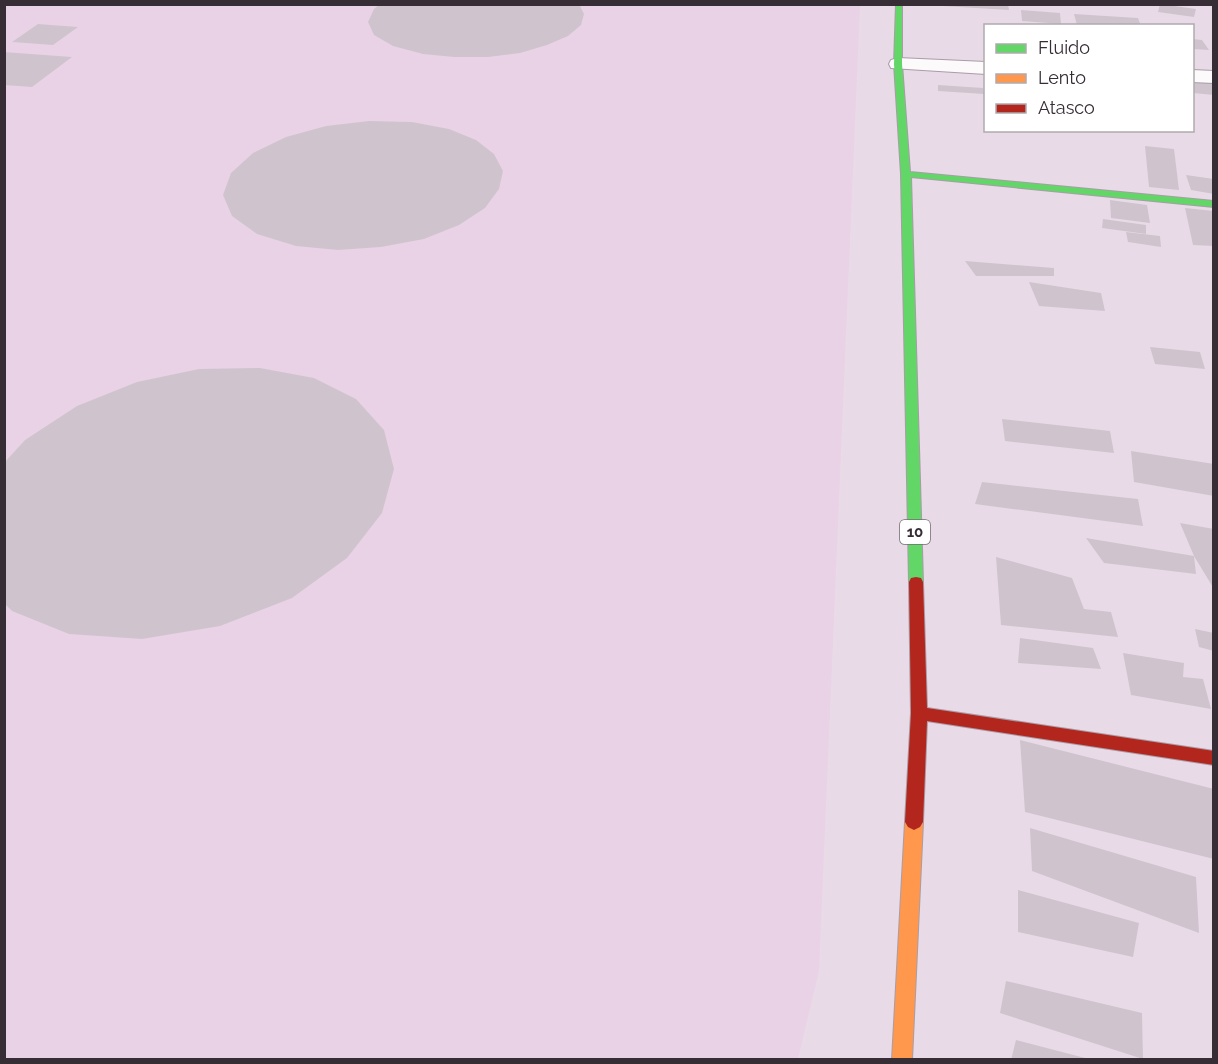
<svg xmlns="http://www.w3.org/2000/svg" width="1218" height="1064" viewBox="0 0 1218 1064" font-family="Raleway,sans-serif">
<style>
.built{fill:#e9d2e6}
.building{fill:#cfc4ce}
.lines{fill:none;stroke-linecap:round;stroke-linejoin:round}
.street-casing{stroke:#a89da7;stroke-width:2}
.fast-casing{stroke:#a89da7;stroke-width:2}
.slow-casing{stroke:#a89da7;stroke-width:2}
.jam-casing{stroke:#a89da7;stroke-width:2}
.street{fill:#fcfafb;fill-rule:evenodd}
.fast{fill:#63d668;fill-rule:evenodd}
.slow{fill:#ff974d;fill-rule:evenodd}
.jam{fill:#b3261e;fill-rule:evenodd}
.labels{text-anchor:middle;stroke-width:5;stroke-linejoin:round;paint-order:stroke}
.shield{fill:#fff;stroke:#726c72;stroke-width:1.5}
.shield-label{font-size:15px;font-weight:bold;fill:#362d35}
</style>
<rect width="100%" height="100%" fill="#e8dbe7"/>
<polygon class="built" points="5,5 860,5 819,971 798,1059 5,1060"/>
<g class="building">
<polygon points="380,4 579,4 584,14 581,25 568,36 547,45 520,53 488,57 454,57 423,54 393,46 374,35 368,22 374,9"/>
<polygon points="943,4 1008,4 1009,10 943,6"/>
<polygon points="1160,4 1196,9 1194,17 1158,12"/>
<polygon points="1021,10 1060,13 1061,24 1022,21"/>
<polygon points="1074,14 1138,18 1141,26 1077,25"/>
<polygon points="38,24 78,27 53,45 12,42"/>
<polygon points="1192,39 1202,40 1209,50 1192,49"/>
<polygon points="4,52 72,57 32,87 4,85"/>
<polygon points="1192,80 1214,82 1214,95 1193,93"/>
<polygon points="938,85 983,88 984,94 938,91"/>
<polygon points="369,121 412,122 449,129 476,140 494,154 503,171 499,189 485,208 459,225 424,239 381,247 338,250 296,246 257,234 232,216 223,195 231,173 253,153 286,137 326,126"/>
<polygon points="1145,146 1174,149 1179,190 1149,187"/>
<polygon points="1186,175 1214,179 1214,194 1191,190"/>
<polygon points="1110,200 1147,205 1150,223 1111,218"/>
<polygon points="1185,208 1214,211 1214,246 1193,245"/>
<polygon points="1103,219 1146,225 1146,234 1102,228"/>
<polygon points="1126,232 1160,236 1161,247 1128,242"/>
<polygon points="965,261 1054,268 1054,276 976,276"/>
<polygon points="1029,282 1101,293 1105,311 1039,306"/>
<polygon points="1150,347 1200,352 1205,369 1155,364"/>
<polygon points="260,368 314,378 356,399 384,430 394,469 382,513 347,558 292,598 220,626 142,639 69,634 12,611 4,603 4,463 25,440 77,406 137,382 199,369"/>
<polygon points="1002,419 1110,431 1114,453 1005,441"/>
<polygon points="1131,451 1214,464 1214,496 1134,482"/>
<polygon points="982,482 1138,499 1143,526 975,504"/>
<polygon points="1180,523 1214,529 1214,589 1194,556"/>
<polygon points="1086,538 1194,556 1196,574 1104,563"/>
<polygon points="996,557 1072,578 1084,609 1111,612 1118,637 1001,625"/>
<polygon points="1195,629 1214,633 1214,651 1199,647"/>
<polygon points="1020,638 1093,648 1101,669 1018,663"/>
<polygon points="1123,653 1184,663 1183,677 1203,679 1211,709 1131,695"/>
<polygon points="1020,740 1214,789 1214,859 1025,812"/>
<polygon points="1030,828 1196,877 1199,933 1032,871"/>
<polygon points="1018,890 1139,923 1133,957 1018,932"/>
<polygon points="1006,981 1142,1013 1143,1059 1000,1013"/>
<polygon points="1016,1040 1089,1059 1089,1060 1011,1060"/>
</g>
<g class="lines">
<g class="street-casing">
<g id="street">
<polygon points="898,58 986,62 986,74 891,68 889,64 891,60"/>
<polygon points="1192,70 1214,71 1214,83 1192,82"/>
</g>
</g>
<g class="fast-casing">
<polygon id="fast" points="896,4 902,4 902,64 910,172 1214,201 1214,207 911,177 923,582 921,586 911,586 909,582 901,174 894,64"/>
</g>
<g class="slow-casing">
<polygon id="slow" points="914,814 920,817 923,822 912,1060 892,1060 905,822 908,817"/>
</g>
<g class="jam-casing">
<polygon id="jam" points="916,577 921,578 923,582 927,708 1214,751 1214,765 927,721 923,822 920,827 914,830 908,827 905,822 911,713 909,582 911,578"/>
</g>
<use href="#street" class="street"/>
<use href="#fast" class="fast"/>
<use href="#slow" class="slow"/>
<use href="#jam" class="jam"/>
</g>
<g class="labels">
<rect class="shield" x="900" y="520" width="30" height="24" rx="4.5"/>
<g class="shield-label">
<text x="915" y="537">10</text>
</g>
</g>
<rect width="1218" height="1064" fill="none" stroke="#362d35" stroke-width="12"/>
<rect x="984" y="24" width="210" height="108" fill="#ffffff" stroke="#afabae" stroke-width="1.5"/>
<rect x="996" y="44" width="30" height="9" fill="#63d668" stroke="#afabae" stroke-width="1.5"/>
<text x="1038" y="54" font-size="18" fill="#362d35">Fluido</text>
<rect x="996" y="74" width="30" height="9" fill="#ff974d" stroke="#afabae" stroke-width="1.5"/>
<text x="1038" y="84" font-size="18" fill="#362d35">Lento</text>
<rect x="996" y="104" width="30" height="9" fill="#b3261e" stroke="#afabae" stroke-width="1.5"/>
<text x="1038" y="114" font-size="18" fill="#362d35">Atasco</text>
</svg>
